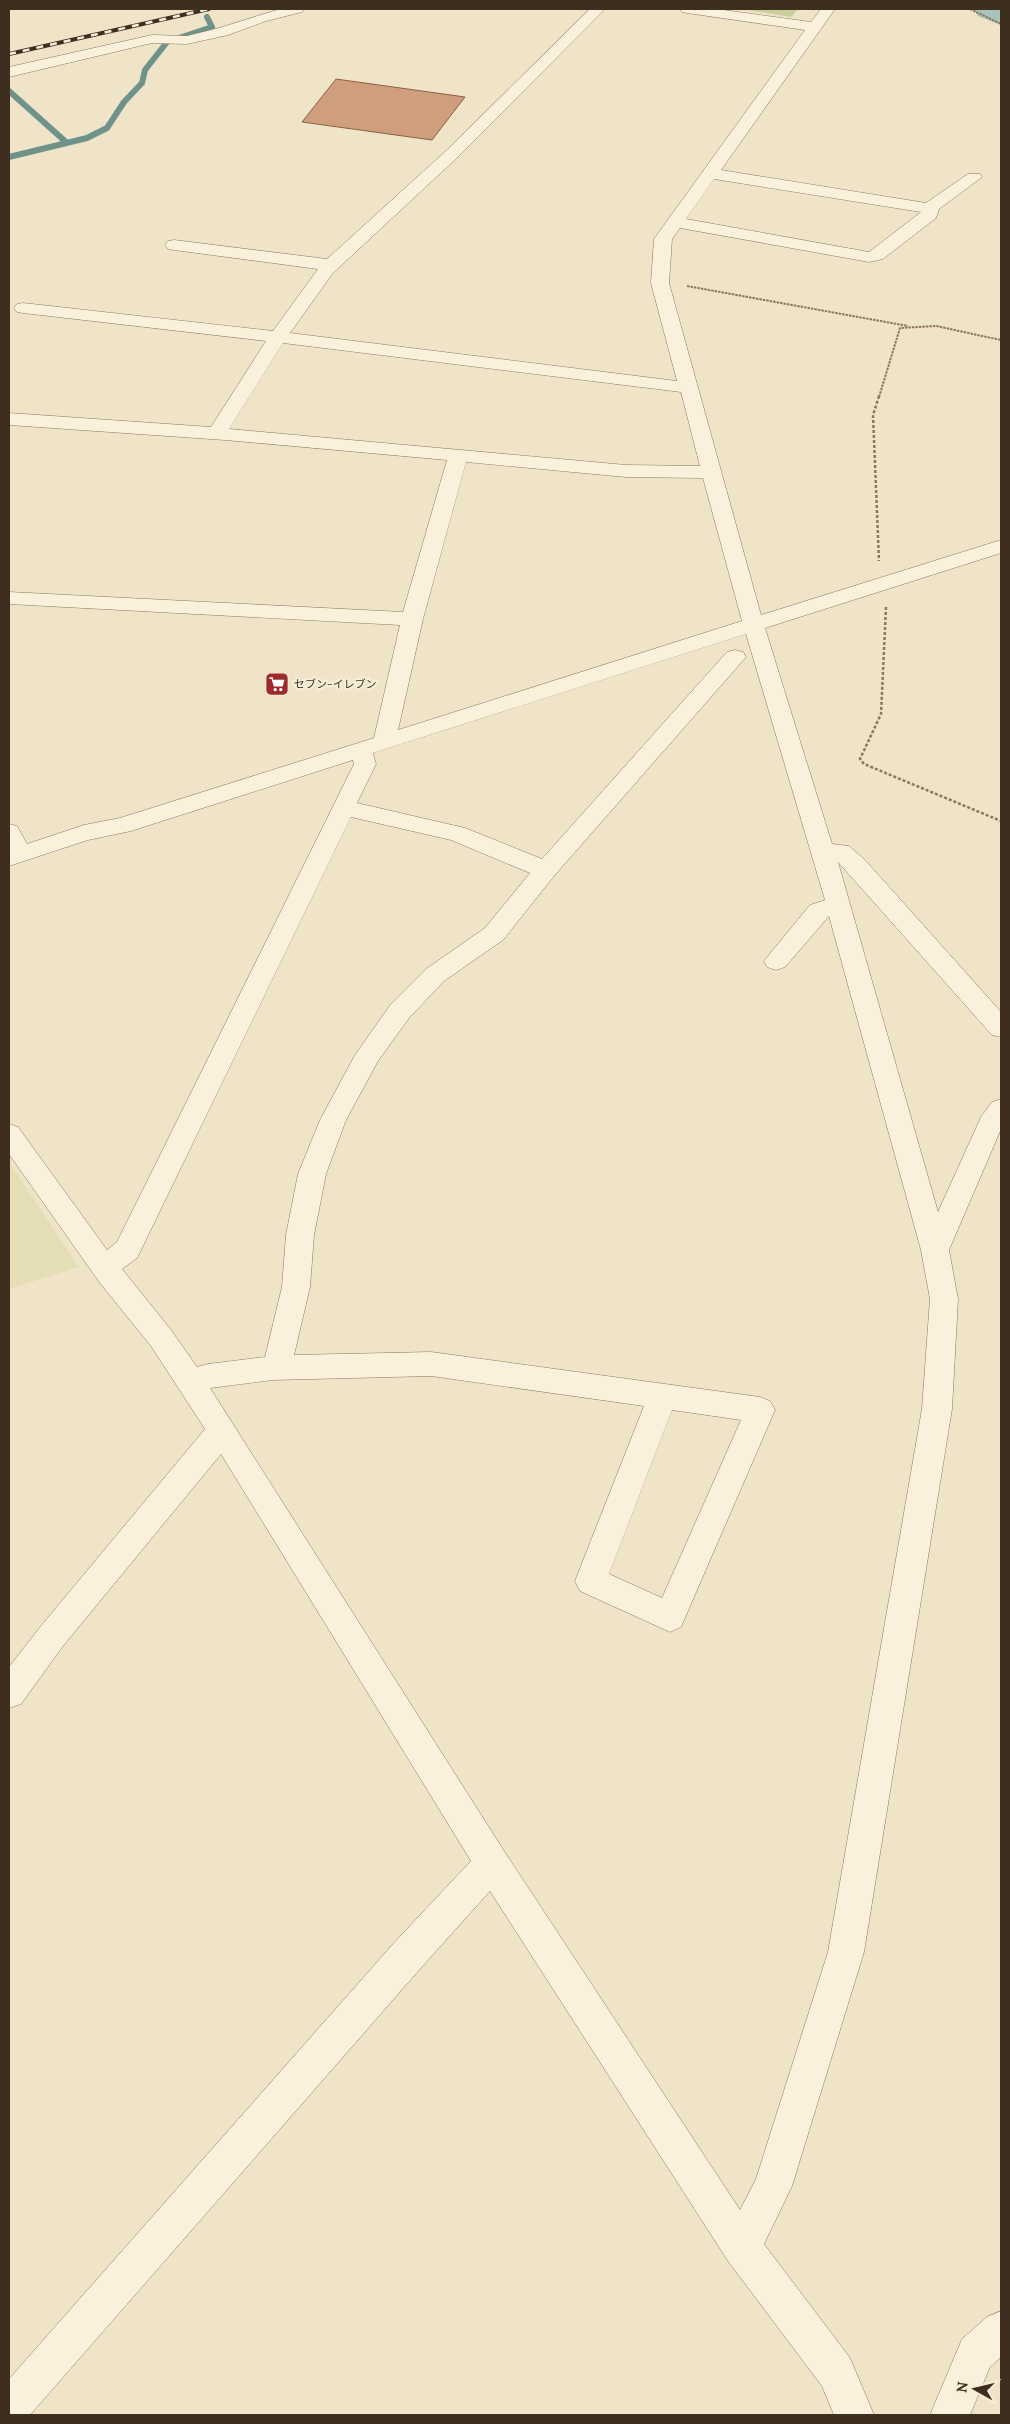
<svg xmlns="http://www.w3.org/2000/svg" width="1010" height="2424" viewBox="0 0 1010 2424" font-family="Lora,'Noto Sans JP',serif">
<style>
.farmland{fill:#e6deb5}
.green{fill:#c9cf9b}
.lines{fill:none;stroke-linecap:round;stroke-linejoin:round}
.stream{stroke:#6f938a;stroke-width:6}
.river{fill:#a9c4bc;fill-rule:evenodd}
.building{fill:#cf9f7d;stroke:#8d5f41}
.minor-casing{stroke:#8d765c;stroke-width:1}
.path-far1{stroke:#8d765c;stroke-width:2;stroke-dasharray:2.5 1;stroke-linecap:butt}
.path{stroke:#8d765c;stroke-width:2.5;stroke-dasharray:3 2;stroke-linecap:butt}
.minor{fill:#faf1dc;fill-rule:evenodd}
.rail-casing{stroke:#3d2e20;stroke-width:4}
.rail{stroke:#f7eed8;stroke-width:2.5;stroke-dasharray:7;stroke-linecap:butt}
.labels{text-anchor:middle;stroke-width:4.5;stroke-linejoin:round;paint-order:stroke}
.far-poi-label{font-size:11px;fill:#3d2e20;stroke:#f7eed8;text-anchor:start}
</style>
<rect width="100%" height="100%" fill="#f0e4c8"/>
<polygon class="farmland" points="9,1162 79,1267 9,1289"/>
<polygon class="green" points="741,9 798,9 791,17"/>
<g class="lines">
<g class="stream">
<polyline points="9,91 66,142"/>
<polyline points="9,157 87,138 107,128 124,102 142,83 145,70 167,42 212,27 207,17"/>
</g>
<polygon class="river" points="973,9 1001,9 1001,25 978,16"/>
</g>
<polygon class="building" points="336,79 465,97 432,140 302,122"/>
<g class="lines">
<g class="minor-casing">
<g id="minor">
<polygon points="280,9 304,9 302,12 266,21 228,35 187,44 152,43 9,77 9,67 152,35 187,36 219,28"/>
<path d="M590,9H605L459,156L333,273L290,333L677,381L651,283L654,239L805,30L687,13L682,12L680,9H716L811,22L821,9H835L721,170L926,203L968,174H980L982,177L939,209L936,218L883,259L869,262L680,228L672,239L669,283L761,615L1001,540V553L765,628L832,844L849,846L865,860L1001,1012V1037L992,1035L838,862L938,1212L981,1117L992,1102L1001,1099V1129L949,1250L958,1299L952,1409L864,1952L792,2186L764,2244L850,2358L874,2415H834L822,2386L728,2261L490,1891L419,1970L30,2415H9V2379L393,1944L471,1861L221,1454L63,1646L21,1704L9,1708V1667L41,1626L205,1429L151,1346L100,1283L9,1154V1124L18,1127L107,1250L117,1242L354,764L353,760L131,831L88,840L9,866V824L17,826L27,844L84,825L120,818L374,738L400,625L9,604V592L403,612L447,460L225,440L9,425V413L211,427L266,341L23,313L17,312L14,308L17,304L23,303L273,331L318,269L174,250L168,249L165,245L168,241L174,240L327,259L447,150ZM714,179L921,212L869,252L686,219ZM283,343L681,392L700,466L626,465L229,429ZM466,462L626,477L703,478L742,621L398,730L423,619ZM746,634L825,900L810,905L764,961L767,967L776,970L785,967L829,916L921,1250L930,1299L922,1409L828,1952L756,2179L740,2210L504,1851L210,1388L273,1380L431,1376L644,1406L575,1581L580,1591L659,1627L670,1632L681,1627L775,1410L770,1401L760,1397L431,1352L294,1355L310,1287L314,1235L326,1174L346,1120L378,1061L409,1018L444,981L503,940L554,876L746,657L743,652L735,650L727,652L542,859L465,828L357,803L376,764L373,753ZM351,817L451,840L530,873L485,928L426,969L391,1004L355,1055L320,1120L298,1174L286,1235L282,1287L265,1357L208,1364L197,1367L171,1330L122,1269L137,1258L141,1250ZM672,1410L741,1420L662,1598L609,1574Z"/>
<polygon points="1001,2311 1001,2357 990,2367 970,2415 930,2415 962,2339 987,2317"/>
</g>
</g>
<g class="path-far1">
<polyline points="970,9 1001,24"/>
<polyline points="687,286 908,326"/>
<polyline points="879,397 900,328 936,326 1001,340"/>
</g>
<g class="path">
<polyline points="879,396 873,415 879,561"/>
<polyline points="886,607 881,714 860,759 864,764 1001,821"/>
</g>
<use href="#minor" class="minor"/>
<g class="rail-casing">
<polyline id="rail" points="9,54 209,9"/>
</g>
<use href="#rail" class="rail"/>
</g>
<defs>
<g id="supermarket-square" transform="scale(1.25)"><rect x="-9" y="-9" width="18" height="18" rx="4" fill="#9e2a2b" stroke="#f7eed8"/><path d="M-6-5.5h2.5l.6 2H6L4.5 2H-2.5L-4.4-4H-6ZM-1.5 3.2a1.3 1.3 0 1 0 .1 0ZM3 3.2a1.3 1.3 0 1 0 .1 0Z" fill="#fff"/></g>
</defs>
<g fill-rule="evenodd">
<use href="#supermarket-square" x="277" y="684"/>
</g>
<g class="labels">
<g class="far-poi-label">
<text x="294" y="688">セブン-イレブン</text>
</g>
</g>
<rect width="1010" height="2424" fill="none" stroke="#3d2e20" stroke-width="20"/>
<g transform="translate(975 2389) rotate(278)" stroke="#f7eed8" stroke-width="4" paint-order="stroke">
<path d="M0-4L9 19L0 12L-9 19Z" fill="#3d2e20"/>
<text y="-8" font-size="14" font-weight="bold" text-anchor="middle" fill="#3d2e20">N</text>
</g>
</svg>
